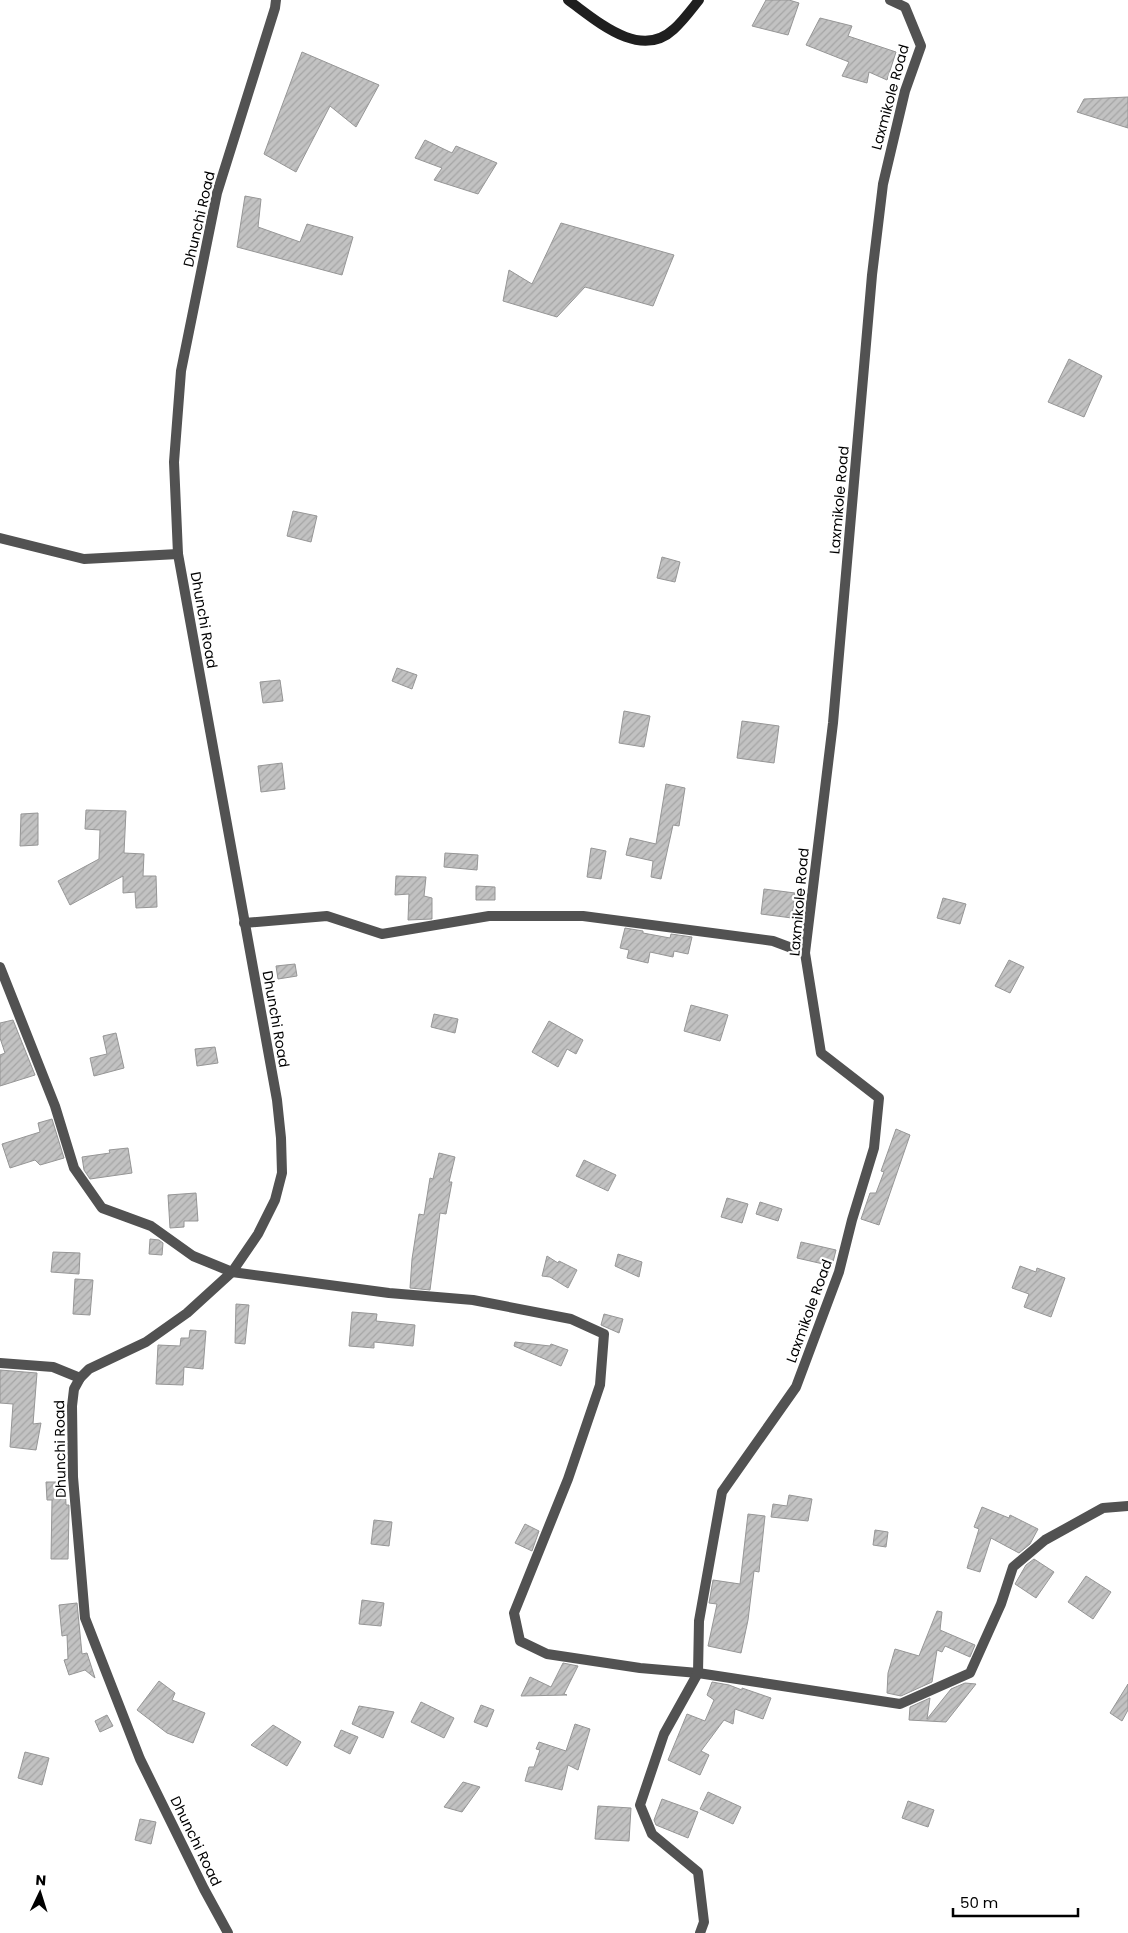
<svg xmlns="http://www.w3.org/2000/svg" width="1128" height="1933" viewBox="0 0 1128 1933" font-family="Poppins,sans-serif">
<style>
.building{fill:url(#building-hatch);stroke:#969696}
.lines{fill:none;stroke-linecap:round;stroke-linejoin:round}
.minor{stroke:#525252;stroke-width:10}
.tertiary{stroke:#525252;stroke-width:10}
.secondary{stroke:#1f1f1f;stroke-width:10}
.labels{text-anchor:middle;stroke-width:4.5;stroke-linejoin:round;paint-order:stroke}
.street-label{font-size:14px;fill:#000;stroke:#fff}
</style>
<defs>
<pattern id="building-hatch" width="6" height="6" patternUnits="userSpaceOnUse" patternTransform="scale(1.25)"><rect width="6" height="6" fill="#c2c2c2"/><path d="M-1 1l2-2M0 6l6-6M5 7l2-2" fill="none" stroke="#a5a5a5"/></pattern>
</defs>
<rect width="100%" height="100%" fill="#fff"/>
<g class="building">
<polygon points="766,0 789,0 799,3 788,35 752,26"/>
<polygon points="820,18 852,26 848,36 896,52 887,80 869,72 867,83 842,76 849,62 806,45"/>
<polygon points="302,52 379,85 356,127 330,106 296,172 264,154"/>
<polygon points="1128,97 1128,128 1077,112 1084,99"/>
<polygon points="425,140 452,153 456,146 497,163 478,194 434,180 442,168 415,158"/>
<polygon points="245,196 261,199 258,227 300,242 307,224 353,237 342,275 237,247"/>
<polygon points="561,223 674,255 653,306 585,287 557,317 503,301 509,270 532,284"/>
<polygon points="1069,359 1102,376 1084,417 1048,402"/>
<polygon points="293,511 317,516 311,542 287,536"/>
<polygon points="662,557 680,562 675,582 657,578"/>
<polygon points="397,668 417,675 412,689 392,681"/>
<polygon points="280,680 283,701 263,703 260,682"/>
<polygon points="624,711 650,716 644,747 619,743"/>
<polygon points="742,721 779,726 774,763 737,758"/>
<polygon points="282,763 285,789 261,792 258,766"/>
<polygon points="666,784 685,788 679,826 673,825 661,879 651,877 653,861 626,855 630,838 656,844"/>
<polygon points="86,810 126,811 124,853 144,854 143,876 156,876 157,907 136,908 135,892 123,893 123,876 70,905 58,881 99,859 100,830 85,829"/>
<polygon points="38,813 38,845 20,846 21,814"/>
<polygon points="591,848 606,851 601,879 587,877"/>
<polygon points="445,853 478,855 477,870 444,867"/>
<polygon points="396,876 426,877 424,896 432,898 432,919 408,920 409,894 395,895"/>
<polygon points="476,886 495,887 495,900 476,900"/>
<polygon points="764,889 795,893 792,918 761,914"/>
<polygon points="943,898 966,904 960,924 937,918"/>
<polygon points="625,928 643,931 643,933 670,938 671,934 692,937 688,954 674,951 673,957 650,952 648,963 627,958 629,950 620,948"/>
<polygon points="1009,960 1024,967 1010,993 995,986"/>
<polygon points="295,964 297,976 278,979 276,966"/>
<polygon points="691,1005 728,1015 720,1041 684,1031"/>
<polygon points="434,1014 458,1019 455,1033 431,1027"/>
<polygon points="13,1020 35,1075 0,1086 0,1055 5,1053 0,1038 0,1023"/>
<polygon points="549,1021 583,1040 576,1054 567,1049 558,1067 532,1052"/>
<polygon points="116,1033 124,1068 94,1076 90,1058 107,1054 103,1036"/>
<polygon points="215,1047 218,1063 197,1066 195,1049"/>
<polygon points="52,1119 64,1158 40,1165 35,1160 10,1168 2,1144 40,1132 38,1123"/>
<polygon points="896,1129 910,1135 879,1225 861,1219 870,1193 876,1193 884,1172 881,1171"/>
<polygon points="128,1148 132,1173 90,1179 84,1170 82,1157 110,1153 109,1150"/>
<polygon points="439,1153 455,1157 449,1182 452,1182 446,1214 440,1213 430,1290 410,1288 412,1259 419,1214 424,1215 430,1178 433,1179"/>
<polygon points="584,1160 616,1175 608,1191 576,1176"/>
<polygon points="196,1193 198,1221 184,1221 184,1227 170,1228 168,1195"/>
<polygon points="727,1198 748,1204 742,1223 721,1217"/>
<polygon points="760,1202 782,1209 778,1221 756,1214"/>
<polygon points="150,1239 159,1240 163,1243 162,1255 149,1254"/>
<polygon points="801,1242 836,1250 832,1266 797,1258"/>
<polygon points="53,1252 80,1253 79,1274 51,1272"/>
<polygon points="618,1254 642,1262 639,1277 615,1266"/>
<polygon points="547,1256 558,1263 559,1261 577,1270 568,1288 550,1277 542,1276"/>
<polygon points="1020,1266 1036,1272 1037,1268 1065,1278 1051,1317 1024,1307 1029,1294 1012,1288"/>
<polygon points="75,1279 93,1280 90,1315 73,1314"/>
<polygon points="236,1304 249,1305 245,1344 235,1343"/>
<polygon points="352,1312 377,1314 376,1321 415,1325 413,1346 374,1342 374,1348 349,1346"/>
<polygon points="604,1314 623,1319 619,1333 601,1325"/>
<polygon points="190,1330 206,1331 203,1369 184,1367 183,1385 156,1384 158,1345 180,1346 181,1338 189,1338"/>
<polygon points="515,1342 550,1346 551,1344 568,1350 561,1366 514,1346"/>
<polygon points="0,1370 37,1373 33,1424 41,1423 36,1450 10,1447 13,1404 0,1403"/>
<polygon points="46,1482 65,1482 66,1505 69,1505 69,1511 68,1559 51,1559 52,1500 47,1500"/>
<polygon points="789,1495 812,1499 808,1521 771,1517 773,1504 787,1506"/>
<polygon points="982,1507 1009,1518 1010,1515 1038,1529 1030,1544 1019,1553 991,1538 980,1572 967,1568 979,1529 974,1527"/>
<polygon points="748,1514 765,1516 759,1572 754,1571 748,1620 741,1653 708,1646 717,1604 709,1603 713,1580 740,1584"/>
<polygon points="374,1520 392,1522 389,1546 371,1544"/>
<polygon points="525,1524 539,1531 532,1551 515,1543"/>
<polygon points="875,1530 888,1532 886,1547 873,1545"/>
<polygon points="1034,1559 1054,1572 1036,1598 1015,1584 1026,1565"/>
<polygon points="1086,1576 1111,1592 1093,1619 1068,1602"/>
<polygon points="362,1600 384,1603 381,1626 359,1624"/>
<polygon points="77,1603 82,1654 87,1653 95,1678 85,1670 69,1675 64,1660 68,1659 67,1635 62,1636 59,1605"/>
<polygon points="937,1611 942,1612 940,1630 975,1645 970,1657 945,1646 942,1652 937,1650 932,1682 901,1696 887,1693 888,1673 895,1649 919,1656"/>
<polygon points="563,1663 578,1666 564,1694 567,1695 521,1696 530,1677 551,1687"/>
<polygon points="159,1681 175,1693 172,1700 205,1713 193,1743 167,1733 137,1710"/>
<polygon points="712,1682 729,1685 742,1690 742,1688 771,1698 763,1719 735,1709 733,1724 724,1720 701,1751 709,1755 700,1775 668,1760 687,1714 705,1721 714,1700 707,1695"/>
<polygon points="965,1683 976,1684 946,1722 909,1720 910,1707 930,1698 927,1719 951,1689"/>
<polygon points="1128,1684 1128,1710 1122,1721 1110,1713"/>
<polygon points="421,1702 454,1718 444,1738 411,1722"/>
<polygon points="481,1705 494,1710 487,1727 474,1722"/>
<polygon points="359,1706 394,1712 383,1738 352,1724"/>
<polygon points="107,1715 113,1726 100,1732 95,1721"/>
<polygon points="575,1724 590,1729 578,1770 568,1765 562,1790 525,1781 529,1767 534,1767 540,1750 536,1749 539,1742 566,1751"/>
<polygon points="273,1725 301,1742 287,1766 251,1745"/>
<polygon points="341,1730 358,1737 350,1754 334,1746"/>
<polygon points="25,1752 49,1758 42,1785 18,1778"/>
<polygon points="463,1782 480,1787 462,1812 444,1807"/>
<polygon points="708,1792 741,1807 733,1824 700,1809"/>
<polygon points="662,1799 698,1812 688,1838 656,1825 654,1820"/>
<polygon points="908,1801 934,1810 928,1827 902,1818"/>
<polygon points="598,1806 631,1808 629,1841 595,1839"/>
<polygon points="140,1819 156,1822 151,1844 135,1840"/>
</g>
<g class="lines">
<g class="minor">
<polyline points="0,538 84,559 178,554"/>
<polyline points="244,923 327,916 382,934 489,916 583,916 773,941 805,953"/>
<polyline points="0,967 55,1106 74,1168 102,1208 151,1226 193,1256 232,1272 389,1293 473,1300 571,1319 604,1334 600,1385 568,1479 514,1613 520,1641 547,1654 640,1668 698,1673 900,1704 970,1673 1001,1604 1013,1567 1045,1540 1103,1508 1128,1506"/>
<polyline points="0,1363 53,1367 80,1378"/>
<polyline points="700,1933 704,1922 698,1872 652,1834 640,1805 664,1734 698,1673 699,1621 722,1492 796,1387 839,1272 852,1220 874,1148 879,1098 821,1053 805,953 833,723 872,275 883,184 905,91 921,46 905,7 890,0"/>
</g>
<polyline class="tertiary" points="228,1933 204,1889 140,1759 85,1618 73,1477 72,1406 74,1389 80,1378 89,1369 146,1342 187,1313 232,1272 258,1234 275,1200 282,1173 281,1138 277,1100 178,554 174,462 181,371 217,193 275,8 276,0"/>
<path class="secondary" d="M568,0C596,20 640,61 674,29C683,21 691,10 699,0"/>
</g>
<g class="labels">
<g class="street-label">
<text transform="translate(890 97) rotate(-75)" y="5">Laxmikole Road</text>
<text transform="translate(199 219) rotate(-77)" y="5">Dhunchi Road</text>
<text transform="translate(839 500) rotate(-85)" y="5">Laxmikole Road</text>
<text transform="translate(204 620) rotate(80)" y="5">Dhunchi Road</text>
<text transform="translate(799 902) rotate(-85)" y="5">Laxmikole Road</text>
<text transform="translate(276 1019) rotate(80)" y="5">Dhunchi Road</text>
<text transform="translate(809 1311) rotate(-70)" y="5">Laxmikole Road</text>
<text transform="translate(60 1449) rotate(-91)" y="5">Dhunchi Road</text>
<text transform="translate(196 1841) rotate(64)" y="5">Dhunchi Road</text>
</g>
</g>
<g transform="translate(40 1893) rotate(4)" stroke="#ffffff" stroke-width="4" paint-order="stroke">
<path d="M0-4L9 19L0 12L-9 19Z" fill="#000000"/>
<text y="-8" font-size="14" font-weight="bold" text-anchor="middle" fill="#000000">N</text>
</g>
<path d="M953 1908v8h125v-8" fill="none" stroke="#000000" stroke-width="2.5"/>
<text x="960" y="1908" font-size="15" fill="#000000" stroke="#ffffff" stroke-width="4" paint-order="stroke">50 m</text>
</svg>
